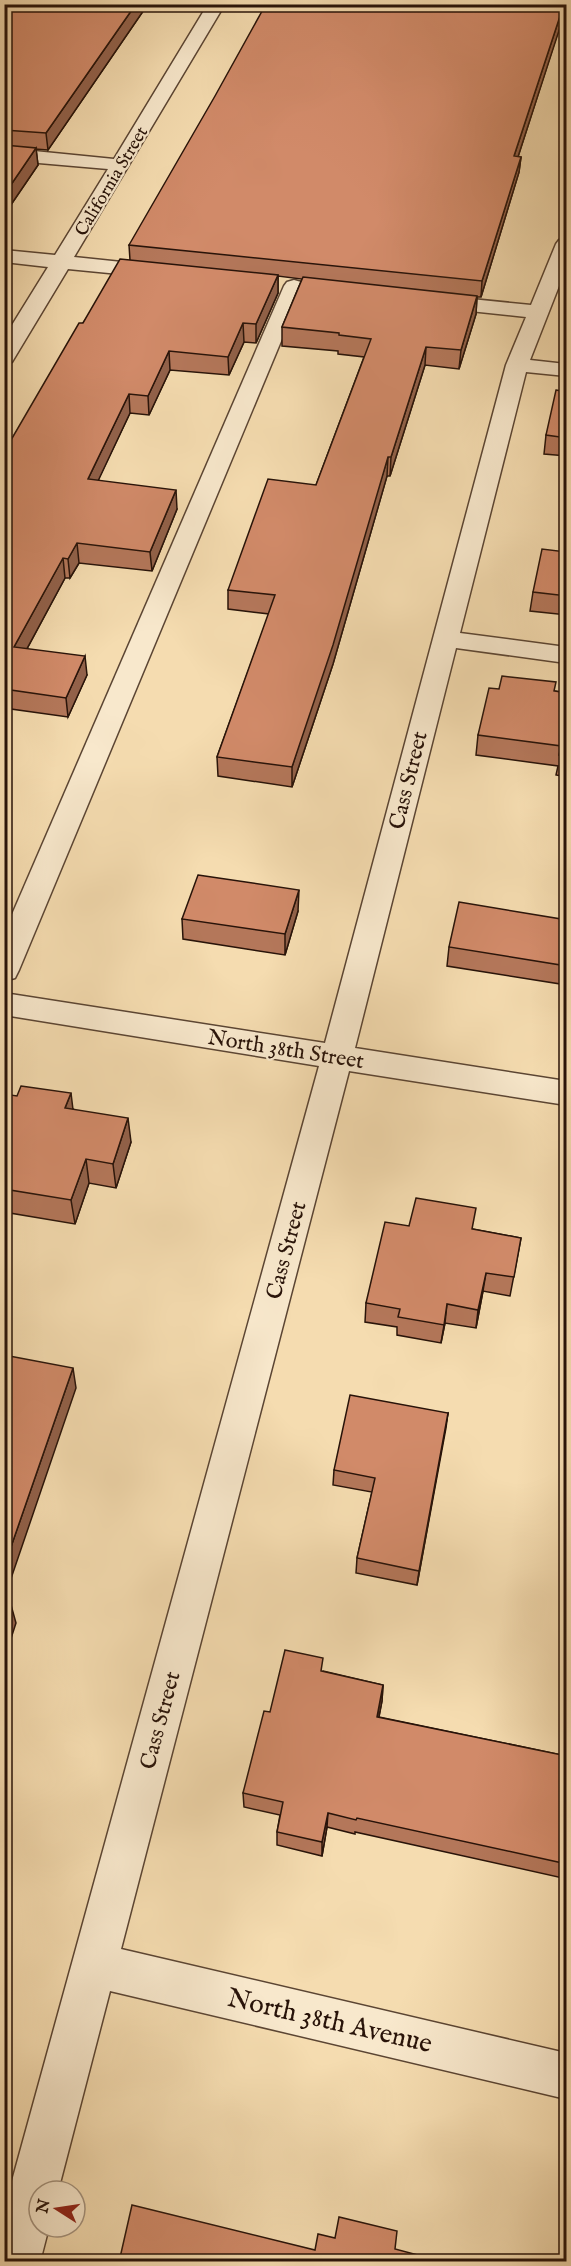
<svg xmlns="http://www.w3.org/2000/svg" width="571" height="2266" viewBox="0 0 571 2266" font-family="'IM FELL English',serif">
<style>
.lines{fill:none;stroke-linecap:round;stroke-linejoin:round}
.minor-casing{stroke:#5b4533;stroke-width:3}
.minor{fill:#f8e8cc;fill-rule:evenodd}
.wall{fill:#b4775a;stroke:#281309;stroke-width:1.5}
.shaded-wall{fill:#92614a;stroke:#281309;stroke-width:1.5}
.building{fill:#d18a69;stroke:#281309;stroke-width:1.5}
.labels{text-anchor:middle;stroke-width:4.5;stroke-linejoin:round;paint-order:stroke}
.far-street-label{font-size:18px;fill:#281309;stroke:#f8e8cc}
.street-label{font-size:22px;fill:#281309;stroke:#f8e8cc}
.near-street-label{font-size:27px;fill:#281309;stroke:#f8e8cc}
</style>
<rect width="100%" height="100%" fill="#f5dcb0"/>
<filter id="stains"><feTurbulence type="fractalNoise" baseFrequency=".00333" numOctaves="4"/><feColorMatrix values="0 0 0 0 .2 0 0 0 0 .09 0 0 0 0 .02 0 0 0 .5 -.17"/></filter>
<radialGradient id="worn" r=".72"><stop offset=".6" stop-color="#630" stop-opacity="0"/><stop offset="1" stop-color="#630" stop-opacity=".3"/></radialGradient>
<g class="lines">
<g class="minor-casing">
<g id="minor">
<polygon points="208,4 225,4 74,257 160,266 167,268 170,272 167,276 160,278 68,269 15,357 12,362 4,363 4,338 48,267 4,262 4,250 55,255 108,169 4,160 4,148 114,159"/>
<polygon points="566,238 566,268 530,360 566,364 566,376 526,372 460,633 566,647 566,663 456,648 355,1048 566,1081 566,1105 349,1071 121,1949 566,2053 566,2099 110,1991 58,2191 39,2191 39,2227 49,2227 40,2262 4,2262 4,2210 319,1066 4,1015 4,993 325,1043 506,365 526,317 432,307 425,305 422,301 425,297 432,295 531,305 556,244 559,240"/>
<polygon points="294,280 301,282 304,286 19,970 15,978 4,981 4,933 284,286 287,282"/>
</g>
</g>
<use href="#minor" class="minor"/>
</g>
<g class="wall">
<polygon points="4,4 148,4 48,150 36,149 38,165 4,215"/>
<polygon points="567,4 518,157 521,157 519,172 481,297 477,297 476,314 459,369 425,365 390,476 387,476 333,664 292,787 218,776 217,757 269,614 228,609 228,590 316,485 364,357 338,354 338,351 282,346 282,327 302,279 278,276 278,293 256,343 244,342 229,375 170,370 149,415 130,413 98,480 177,509 152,571 79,563 70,578 65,578 27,649 87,675 68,717 4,708 4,452 83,323 130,260 129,245"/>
<polygon points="567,392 567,456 544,454 546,435"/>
<polygon points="567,548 567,615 530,611 533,592 566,552"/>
<polygon points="499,689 555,691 567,693 567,777 556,775 558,766 476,755 478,735"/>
<polygon points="298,911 285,955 183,939 182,919"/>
<polygon points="567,920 567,985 447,966 449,947"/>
<polygon points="4,1094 73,1109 131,1142 116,1188 89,1183 75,1224 4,1212"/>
<polygon points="409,1226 473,1229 521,1238 510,1296 483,1291 476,1328 445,1323 441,1343 397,1335 397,1327 365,1322 366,1303"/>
<polygon points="448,1413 417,1585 356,1573 357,1558 372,1492 333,1485 334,1470"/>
<polygon points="323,1671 383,1685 382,1701 379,1717 567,1756 567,1884 562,1883 563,1878 355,1832 355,1834 327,1827 322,1856 277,1845 277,1832 280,1815 244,1807 243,1793"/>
</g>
<g class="shaded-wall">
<polygon points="136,4 148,4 48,150 46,133"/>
<polygon points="564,4 567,4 567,6 513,172 514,156"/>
<polygon points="36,148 38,165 4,215 4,195"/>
<polygon points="521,157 519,172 481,297 482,281"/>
<polygon points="278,275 278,293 256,343 256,324"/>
<polygon points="477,296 476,314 459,369 461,350"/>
<polygon points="243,323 244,342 229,375 228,357"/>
<polygon points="426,347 425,365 390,476 391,457"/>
<polygon points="169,351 170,370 149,415 148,396"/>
<polygon points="129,394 130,413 90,498 88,479"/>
<polygon points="388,457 387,476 333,664 292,787 292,767"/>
<polygon points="176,490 177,509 152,571 150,552"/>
<polygon points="77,543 79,563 70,578 68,559"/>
<polygon points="63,558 65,578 17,667 14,647"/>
<polygon points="85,656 87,675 68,717 66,698"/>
<polygon points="299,890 298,911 285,955 285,934"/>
<polygon points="71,1093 74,1118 65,1108"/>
<polygon points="128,1118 131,1142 116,1188 113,1164"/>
<polygon points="86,1159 89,1183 75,1224 71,1200"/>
<polygon points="6,1273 10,1294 4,1308 4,1276"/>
<polygon points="486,1273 483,1291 476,1328 478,1310"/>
<polygon points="447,1304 445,1323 441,1343 444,1325"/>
<polygon points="73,1368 76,1388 4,1599 4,1567"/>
<polygon points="448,1413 446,1428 417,1585 419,1571"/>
<polygon points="11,1605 16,1623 4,1660 4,1626"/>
<polygon points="383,1685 382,1701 376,1731 377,1717"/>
<polygon points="328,1813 327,1827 322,1856 322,1842"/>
</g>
<g class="building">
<polygon points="4,4 136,4 46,133 4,130"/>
<polygon points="266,4 564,4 514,156 521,157 482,281 129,245 215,96"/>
<polygon points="4,145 36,148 4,195"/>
<polygon points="120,259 278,275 256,324 243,323 228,357 169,351 148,396 129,394 88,479 176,490 150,552 77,543 68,559 63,558 14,647 85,656 66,698 4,689 4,452 79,323 83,323"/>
<polygon points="303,277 477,296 461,350 426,347 391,457 388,457 333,645 292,767 217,757 275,595 228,590 268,479 316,485 371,339 339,335 339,333 282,327"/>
<polygon points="556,390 567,392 567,438 546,435"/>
<polygon points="567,548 567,596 533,592 542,549 566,552"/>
<polygon points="502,676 556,682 554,691 567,693 567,756 559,755 561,746 478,735 489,688 499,689"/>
<polygon points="198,875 299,890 285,934 182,919"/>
<polygon points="459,902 567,920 567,966 449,947"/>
<polygon points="21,1086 71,1093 65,1108 128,1118 113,1164 86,1159 71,1200 4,1189 4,1094 17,1096"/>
<polygon points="416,1198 476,1208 472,1229 521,1238 514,1277 486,1273 478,1310 447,1304 444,1325 398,1317 400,1309 366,1303 385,1222 409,1226"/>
<polygon points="4,1355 73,1368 4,1567"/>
<polygon points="350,1395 448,1413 419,1571 357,1558 375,1478 334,1470"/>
<polygon points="4,1604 11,1605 4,1626"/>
<polygon points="285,1650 323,1658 321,1671 383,1685 377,1717 567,1756 567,1864 357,1818 356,1820 328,1813 322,1842 277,1832 283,1802 243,1793 264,1711 270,1712"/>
<polygon points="132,2205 315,2250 318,2234 335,2238 339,2217 397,2231 395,2249 444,2262 119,2262"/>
</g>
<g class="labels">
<g class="far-street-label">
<text transform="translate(111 181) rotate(-59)" y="6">California Street</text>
</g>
<g class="street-label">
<text transform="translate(407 780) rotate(-76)" y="8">Cass Street</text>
<text transform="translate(286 1048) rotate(9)" y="8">North 38th Street</text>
<text transform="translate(285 1250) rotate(-75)" y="8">Cass Street</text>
<text transform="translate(159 1720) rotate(-75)" y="8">Cass Street</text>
</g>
<g class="near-street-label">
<text transform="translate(330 2020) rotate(13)" y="9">North 38th Avenue</text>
</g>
</g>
<rect width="571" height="2266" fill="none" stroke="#f5dcb0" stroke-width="24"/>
<rect x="6" y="6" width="559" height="2254" fill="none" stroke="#281309" stroke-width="3"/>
<rect x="12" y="12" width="547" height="2242" fill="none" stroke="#281309" stroke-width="1.5"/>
<g transform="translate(57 2209) rotate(282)"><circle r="28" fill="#f8e8cc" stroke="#a5937e" stroke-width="1.5"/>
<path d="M0-4.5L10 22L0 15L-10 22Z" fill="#8f2418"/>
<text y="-9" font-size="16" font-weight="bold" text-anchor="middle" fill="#281309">N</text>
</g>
<rect width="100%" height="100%" filter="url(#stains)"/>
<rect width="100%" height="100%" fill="url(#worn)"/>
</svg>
